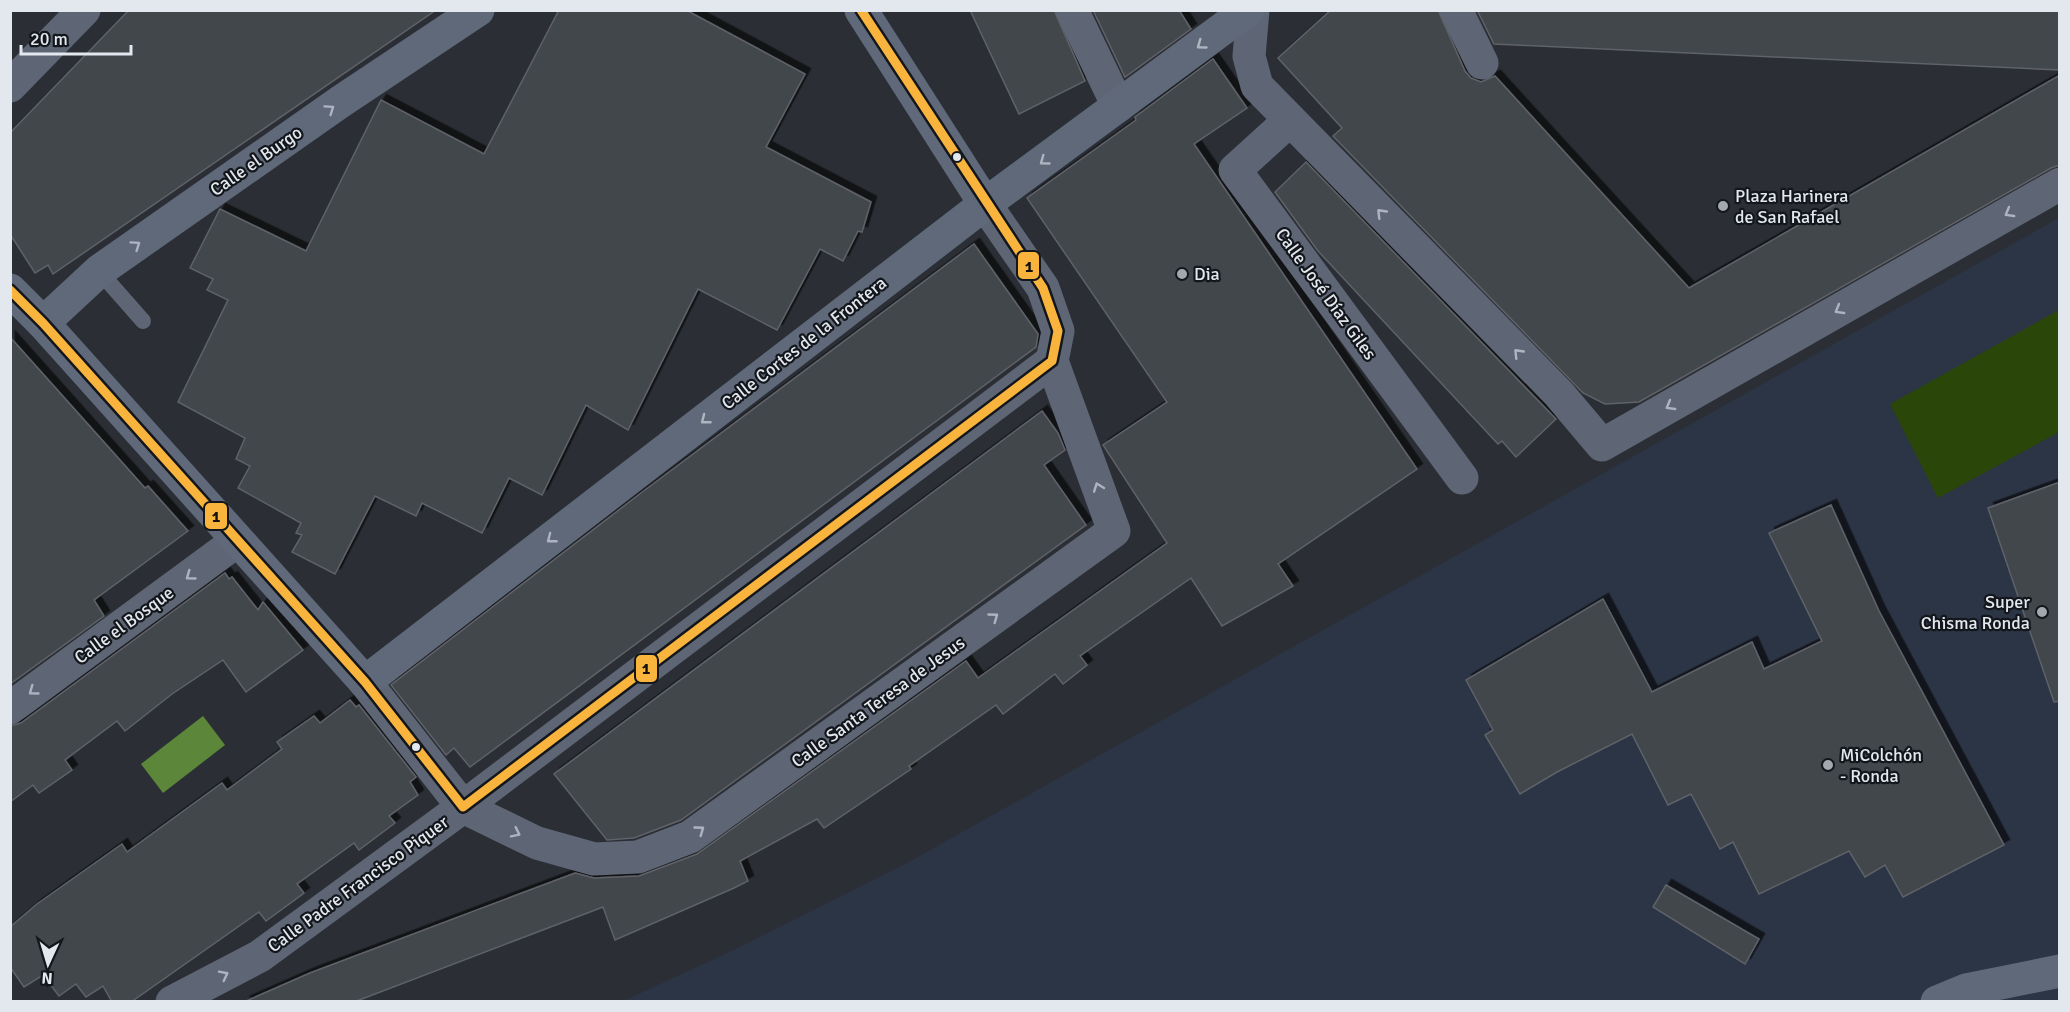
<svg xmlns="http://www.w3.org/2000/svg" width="2070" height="1012" viewBox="0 0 2070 1012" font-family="Signika,sans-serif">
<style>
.built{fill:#2c3545}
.green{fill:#2a4709}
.water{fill:#5c863a}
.building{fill:#42464b;stroke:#5f6268;stroke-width:1.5;filter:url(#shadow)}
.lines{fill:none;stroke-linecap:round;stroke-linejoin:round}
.lane{stroke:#5e6676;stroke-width:16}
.street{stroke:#5e6676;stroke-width:33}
.secondary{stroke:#5f697a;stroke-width:33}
.bus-1-casing{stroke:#13161b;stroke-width:14}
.bus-1{stroke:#f9b43e;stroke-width:9}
.oneway{stroke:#aeb5c0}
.oneway2{stroke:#aeb4bf}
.bus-dot{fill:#e3e8ef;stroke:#13161b;stroke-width:2}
.poi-dot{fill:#a3a7ae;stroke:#13161b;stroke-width:2}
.labels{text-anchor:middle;stroke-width:4.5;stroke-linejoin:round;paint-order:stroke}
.street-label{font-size:18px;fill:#e3e8ef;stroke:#13161b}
.poi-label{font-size:18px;fill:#e3e8ef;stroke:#13161b;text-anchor:start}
.line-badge{stroke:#13161b;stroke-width:2}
.pale-badge-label{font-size:16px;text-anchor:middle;font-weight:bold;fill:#111}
</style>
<defs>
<filter id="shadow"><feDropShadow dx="5.5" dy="-5.5" stdDeviation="0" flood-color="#0009"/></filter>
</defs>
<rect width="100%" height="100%" fill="#2b2f35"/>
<polygon class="built" points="2059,218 2059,1001 621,1002 738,948 907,863"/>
<polygon class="green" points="2059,310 2059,432 1938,498 1890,404"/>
<polygon class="water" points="203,716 225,745 163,793 141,764"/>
<g class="building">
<polygon points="129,10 436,10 53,274 48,265 35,273 10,234 10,133"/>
<polygon points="559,10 686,10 805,74 766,147 871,202 862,232 858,231 843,261 820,249 777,330 698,289 628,430 586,405 542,495 509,478 482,533 422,503 416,516 375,496 335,574 292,552 302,535 296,533 301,523 238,488 250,466 236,459 245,438 178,402 228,300 207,290 213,279 190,268 220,209 306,251 381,100 484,154"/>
<polygon points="970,10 1054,10 1085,81 1019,114"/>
<polygon points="1093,10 1179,10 1191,29 1125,77"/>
<polygon points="1331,10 1438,10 1465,71 1471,78 1481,82 1495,76 1689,288 2060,75 2060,165 2051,168 1639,402 1605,404 1583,393 1333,136 1342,128 1278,58"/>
<polygon points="1477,10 2060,10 2060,70 1494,44"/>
<polygon points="1213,59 1247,108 1194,144 1417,469 1278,564 1293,586 1222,626 1191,578 1080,656 1087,665 1063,684 1055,674 1003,714 996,705 909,766 911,769 824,828 817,819 740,861 748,881 734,888 615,940 603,907 354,1002 244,1002 310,973 575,873 594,878 639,876 697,854 966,661 978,678 1167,543 1103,445 1167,402 1027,198 1136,120 1135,117"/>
<polygon points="1306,162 1556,419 1516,457 1502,441 1498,444 1318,251 1275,192"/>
<polygon points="974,244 1038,334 1036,347 470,767 454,748 446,755 391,685 641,493"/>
<polygon points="10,337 145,488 148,486 188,531 94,600 104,616 10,684"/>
<polygon points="1042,411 1058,433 1065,450 1044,465 1086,525 681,820 634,838 607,840 554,774"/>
<polygon points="2060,482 2060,701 2054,702 1988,508"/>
<polygon points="1831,505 1879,611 2004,845 1903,897 1885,865 1865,877 1849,851 1759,894 1733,842 1720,849 1691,794 1668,805 1632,734 1557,772 1520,794 1485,735 1493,730 1466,680 1603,599 1652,692 1752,642 1764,669 1822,641 1769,533"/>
<polygon points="225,573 229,579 232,577 258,610 263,602 303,650 246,692 223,660 172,694 125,731 117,721 65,760 72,770 39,793 33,785 10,802 10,726 21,723"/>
<polygon points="350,700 356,707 359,705 416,777 410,782 418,795 389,816 395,823 359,850 354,843 297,884 304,893 266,921 259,912 131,1002 112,1002 103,986 86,997 76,984 59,996 43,975 24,987 10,967 10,927 37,904 122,844 127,852 222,783 227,790 282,749 277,742 314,716 320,723"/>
<polygon points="1666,885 1759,939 1745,964 1653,907"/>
</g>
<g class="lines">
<polyline class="lane" points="99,271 143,321"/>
<g class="street">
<polyline points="1072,10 1118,106"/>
<polyline points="1253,10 1249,56 1257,86 1559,394 1602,445 2060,184"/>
<polyline points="1456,10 1482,63"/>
<polyline points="10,86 84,10"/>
<polyline points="1290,120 1235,170 1462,478"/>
<polyline points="985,204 1043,288 1058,331 1052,361"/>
<polyline points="365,682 463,807 537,843 594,859 638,857 690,837 1114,531 1052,361"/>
<polyline points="10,708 237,541"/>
<polyline points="172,1002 260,956 463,807 1052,361"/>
</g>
<g class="secondary">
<polyline points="861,10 985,204"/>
<polyline points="10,290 43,323 365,682 985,204 1248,10"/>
<polyline points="43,323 99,271 340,102 478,10"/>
<polyline points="1937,1002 1966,990 2060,971"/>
</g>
<g class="bus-1-casing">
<polyline id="bus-1" points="10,290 43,323 365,682 463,807 1052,361 1058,331 1043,288 861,10"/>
</g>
<use href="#bus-1" class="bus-1"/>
</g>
<defs><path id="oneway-chevron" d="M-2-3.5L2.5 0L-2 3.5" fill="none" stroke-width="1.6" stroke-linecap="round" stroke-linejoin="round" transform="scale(1.5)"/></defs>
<g class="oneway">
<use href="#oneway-chevron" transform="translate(1201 45) rotate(144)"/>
<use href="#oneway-chevron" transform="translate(330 109) rotate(-35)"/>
<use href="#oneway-chevron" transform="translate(1044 161) rotate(144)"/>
<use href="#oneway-chevron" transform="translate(136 245) rotate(-35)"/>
<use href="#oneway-chevron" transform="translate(705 420) rotate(142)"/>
<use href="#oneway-chevron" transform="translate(551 539) rotate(142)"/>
</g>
<g class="oneway2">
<use href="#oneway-chevron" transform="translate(1381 213) rotate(-134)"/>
<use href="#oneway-chevron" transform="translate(2009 213) rotate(150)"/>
<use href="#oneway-chevron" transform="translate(1839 310) rotate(150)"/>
<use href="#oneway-chevron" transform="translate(1518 353) rotate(-134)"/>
<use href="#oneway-chevron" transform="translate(1670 406) rotate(150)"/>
<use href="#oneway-chevron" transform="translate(1098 487) rotate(-110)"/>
<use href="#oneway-chevron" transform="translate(190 576) rotate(144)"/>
<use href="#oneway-chevron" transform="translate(994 617) rotate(-36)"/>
<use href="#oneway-chevron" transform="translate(33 691) rotate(144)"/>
<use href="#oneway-chevron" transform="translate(700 830) rotate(-36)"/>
<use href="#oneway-chevron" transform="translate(516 833) rotate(26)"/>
<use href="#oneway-chevron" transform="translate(224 975) rotate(-27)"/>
</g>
<g class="bus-dot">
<circle cx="957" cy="157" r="5"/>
<circle cx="416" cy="747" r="5"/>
</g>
<g class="poi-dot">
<circle cx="1723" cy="206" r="6"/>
<circle cx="1182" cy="274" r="6"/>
<circle cx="2042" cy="612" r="6"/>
<circle cx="1828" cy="765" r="6"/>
</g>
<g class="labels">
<g class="street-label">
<text transform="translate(256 161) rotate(-35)" y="6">Calle el Burgo</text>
<text transform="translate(1326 294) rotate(54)" y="6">Calle José Díaz Giles</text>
<text transform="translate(804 343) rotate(-38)" y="6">Calle Cortes de la Frontera</text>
<text transform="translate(124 625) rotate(-36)" y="6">Calle el Bosque</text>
<text transform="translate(878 702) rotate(-36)" y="6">Calle Santa Teresa de Jesus</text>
<text transform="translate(358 884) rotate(-36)" y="6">Calle Padre Francisco Piquer</text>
</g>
<g class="poi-label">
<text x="1735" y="202">Plaza Harinera<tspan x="1735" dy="21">de San Rafael</tspan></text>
<text x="1194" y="280">Dia</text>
<text x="2030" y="608" text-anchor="end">Super<tspan x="2030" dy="21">Chisma Ronda</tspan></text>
<text x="1840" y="761">MiColchón<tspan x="1840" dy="21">- Ronda</tspan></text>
</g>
</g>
<g class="line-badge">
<rect x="1017" y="251" width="23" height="29" rx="6" fill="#f9b43e"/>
<rect x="204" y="502" width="24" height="28" rx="6" fill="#f9b43e"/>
<rect x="635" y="654" width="23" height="29" rx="6" fill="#f9b43e"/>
</g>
<g class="pale-badge-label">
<text x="1029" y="272">1</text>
<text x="216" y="522">1</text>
<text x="646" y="674">1</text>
</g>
<rect width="2070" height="1012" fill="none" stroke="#e3e8ef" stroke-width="24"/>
<g transform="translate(48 964) rotate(184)" stroke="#13161b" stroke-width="4.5" paint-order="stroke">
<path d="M0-4.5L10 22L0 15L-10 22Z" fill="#e3e8ef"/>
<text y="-9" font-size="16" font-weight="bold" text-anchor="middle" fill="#e3e8ef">N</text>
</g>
<path d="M21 45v9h110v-9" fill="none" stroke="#e3e8ef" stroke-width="3"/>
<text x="30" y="45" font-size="18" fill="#e3e8ef" stroke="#13161b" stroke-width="4.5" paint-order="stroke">20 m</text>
</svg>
